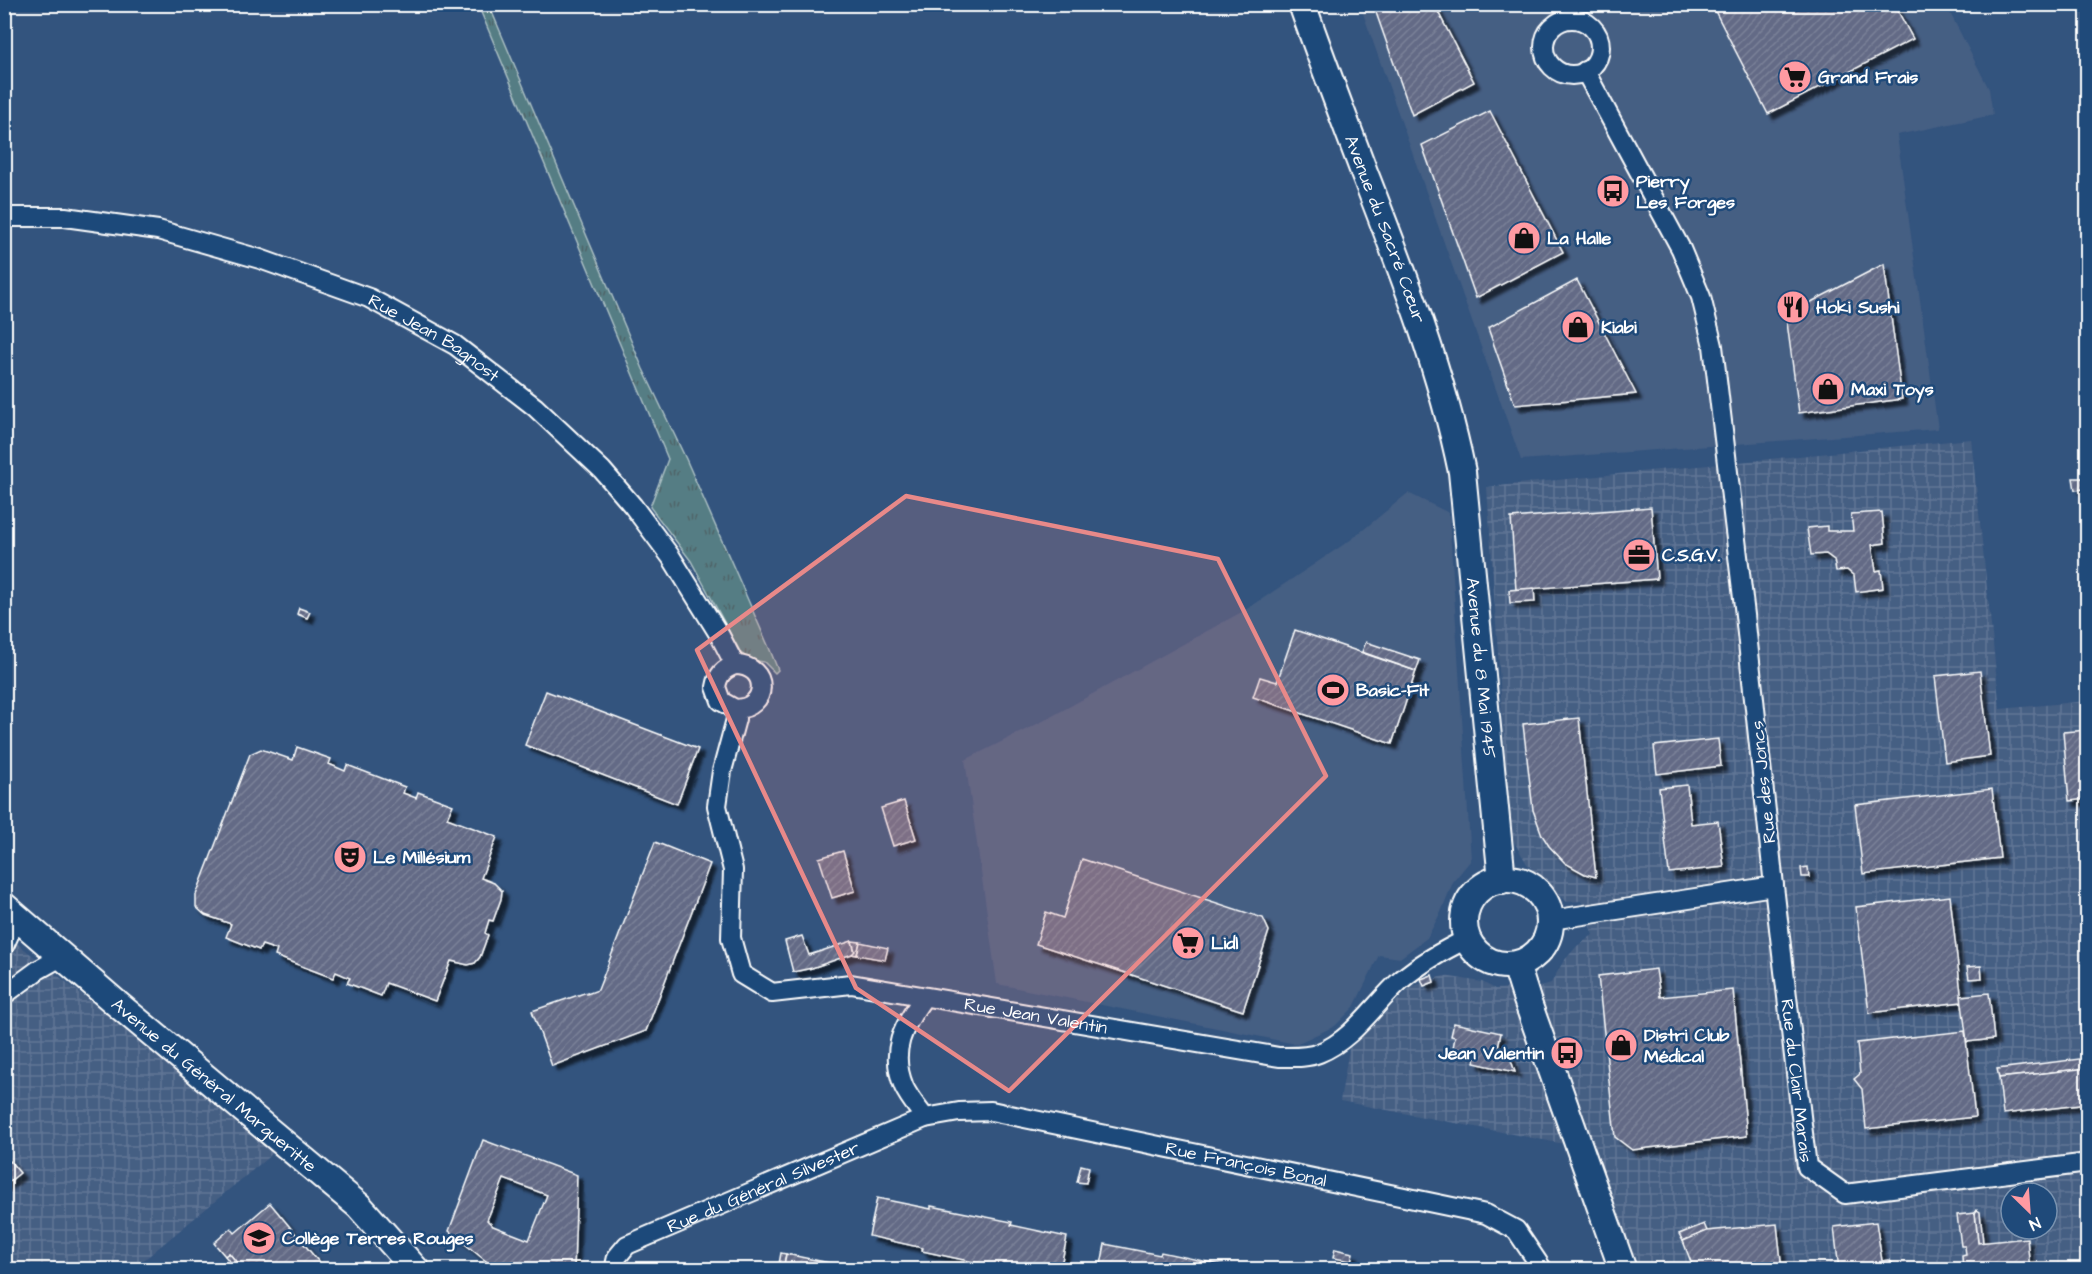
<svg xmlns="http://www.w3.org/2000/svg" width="2092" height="1274" viewBox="0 0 2092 1274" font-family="'Architects Daughter',sans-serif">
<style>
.built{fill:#455e83}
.industrial{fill:url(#industrial-grid);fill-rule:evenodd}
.grass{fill:url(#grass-tufts);stroke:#aabec2;stroke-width:1.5}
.building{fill:url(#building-hatch);stroke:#fff;stroke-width:1.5;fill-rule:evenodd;filter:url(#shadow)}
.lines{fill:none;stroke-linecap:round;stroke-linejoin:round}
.street-casing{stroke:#fff;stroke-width:22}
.secondary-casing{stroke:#fff;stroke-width:30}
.street{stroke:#1f4a7a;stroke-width:18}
.secondary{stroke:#1f4a7a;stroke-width:26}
.marked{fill:#e88989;fill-opacity:0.2;stroke:#e88989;stroke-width:4.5;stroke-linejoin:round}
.labels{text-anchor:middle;stroke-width:5;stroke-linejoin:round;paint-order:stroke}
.poi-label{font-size:18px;font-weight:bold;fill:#fff;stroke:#1f4a7a;text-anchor:start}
.street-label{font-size:18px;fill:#fff;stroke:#1f4a7a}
</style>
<defs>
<pattern id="industrial-grid" width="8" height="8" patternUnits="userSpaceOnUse" patternTransform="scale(1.5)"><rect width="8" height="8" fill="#455e83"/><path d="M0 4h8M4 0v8" fill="none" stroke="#617696"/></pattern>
<pattern id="grass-tufts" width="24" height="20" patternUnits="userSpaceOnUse" patternTransform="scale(1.5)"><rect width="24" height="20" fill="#547d84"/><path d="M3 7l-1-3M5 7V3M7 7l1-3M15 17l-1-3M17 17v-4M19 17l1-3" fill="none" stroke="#506468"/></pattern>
<pattern id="building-hatch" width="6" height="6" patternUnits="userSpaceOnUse" patternTransform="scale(1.5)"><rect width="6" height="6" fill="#636b86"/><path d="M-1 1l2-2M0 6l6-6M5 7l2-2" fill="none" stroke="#7a8198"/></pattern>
<filter id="shadow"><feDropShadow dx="5.5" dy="5.5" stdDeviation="1.5" flood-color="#0009"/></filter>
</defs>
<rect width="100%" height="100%" fill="#33547e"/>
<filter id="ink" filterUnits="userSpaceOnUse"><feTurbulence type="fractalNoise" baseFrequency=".0167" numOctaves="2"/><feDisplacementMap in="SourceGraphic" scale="12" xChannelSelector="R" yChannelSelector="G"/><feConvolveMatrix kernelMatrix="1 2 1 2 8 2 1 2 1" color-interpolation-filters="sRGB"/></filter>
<g filter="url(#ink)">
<g class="built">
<polygon points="1360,5 1946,5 1989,89 1993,115 1897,135 1938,429 1521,460"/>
<polygon points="1408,493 1449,513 1471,860 1453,882 1441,912 1427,938 1400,958 1379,955 1354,1007 1335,1026 1296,1044 997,984 965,760 1045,720 1247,609 1352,539"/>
</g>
<g class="industrial">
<path d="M1971,439L2000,709L2087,701V1269H1638L1595,1150L1340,1101L1349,1049L1412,986L1444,976L1482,982L1495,989L1541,986L1551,983L1563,962L1577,946L1593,935L1581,901L1567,902L1527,864L1510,835L1487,487ZM2011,1193H2047V1229H2011Z"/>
<polygon points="4,933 278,1149 133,1269 5,1269"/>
</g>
<polygon class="grass" points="478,5 489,5 643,369 686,459 770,650 778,670 775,673 764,662 750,660 741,653 691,561 650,507 668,459"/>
<g class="building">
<polygon points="1373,4 1434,4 1474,82 1412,115"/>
<polygon points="1728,4 1894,4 1913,39 1768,114 1715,11"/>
<polygon points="1490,111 1563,252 1476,298 1422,145"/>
<polygon points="1884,264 1902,399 1799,413 1786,315"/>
<polygon points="1577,280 1636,394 1515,405 1488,328"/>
<polygon points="2073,478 2083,478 2084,489 2075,490"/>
<polygon points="1651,507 1657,579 1516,590 1511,518"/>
<polygon points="1882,512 1885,543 1872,545 1876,571 1881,570 1883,588 1856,592 1854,576 1847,570 1836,571 1834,560 1826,554 1811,555 1807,528 1827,526 1827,531 1853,531 1851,514"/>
<polygon points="1534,588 1535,602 1510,603 1509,590"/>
<polygon points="299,608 310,612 307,618 297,614"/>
<polygon points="1295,630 1416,671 1392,744 1253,697 1260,677 1277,682"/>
<polygon points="1366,642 1420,660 1416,671 1362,652"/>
<polygon points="1980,671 1990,756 1945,762 1935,676"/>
<polygon points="546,691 698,749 677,804 525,745"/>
<polygon points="1579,718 1596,877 1585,874 1565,863 1549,846 1542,835 1533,810 1523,724"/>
<polygon points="2088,730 2088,799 2069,801 2063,732"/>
<polygon points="1718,739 1721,766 1657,774 1654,746"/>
<polygon points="297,747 331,759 329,764 345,771 347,765 405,787 403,793 416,798 418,792 453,805 447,818 497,837 481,878 494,883 502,891 501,899 493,921 489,920 485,933 488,935 480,957 475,963 468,965 451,961 435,1001 386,983 381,996 347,983 350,978 336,972 333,978 275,956 277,950 262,945 259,950 226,937 231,924 205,915 196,907 196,895 250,754 261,749 293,760"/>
<polygon points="1687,785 1691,824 1718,821 1724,867 1669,873 1659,788"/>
<polygon points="1992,789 2000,858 1863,874 1855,805"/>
<polygon points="904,801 916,839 893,846 881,808"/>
<polygon points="655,842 710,864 646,1031 552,1066 532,1011 587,992 587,994 598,990"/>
<polygon points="843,851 855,891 832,898 819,858"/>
<polygon points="1082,859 1263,918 1269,931 1243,1011 1036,944 1046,912 1063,918"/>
<polygon points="1808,867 1809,877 1802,877 1801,868"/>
<polygon points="1950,896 1962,1002 1869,1013 1856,907"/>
<polygon points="802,936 809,955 852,941 855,953 812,968 793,972 785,941"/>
<polygon points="852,941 860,942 857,955 852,954 855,951"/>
<polygon points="860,942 888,948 885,960 857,955"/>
<polygon points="1981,966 1982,978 1969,979 1967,967"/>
<polygon points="1656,969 1660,997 1733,990 1747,1136 1632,1150 1615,1137 1598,976"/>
<polygon points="1432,975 1434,982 1424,986 1421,979"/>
<polygon points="1989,993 1994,1039 1967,1042 1961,996"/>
<polygon points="1454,1023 1501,1033 1498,1047 1507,1049 1515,1072 1474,1063 1476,1053 1453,1048 1455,1037 1451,1036"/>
<polygon points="1965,1031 1975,1117 1866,1129 1862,1089 1854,1079 1860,1074 1857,1043"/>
<polygon points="2088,1058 2088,1068 1999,1078 1997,1069"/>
<polygon points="2088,1068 2088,1104 2003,1114 1999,1078"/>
<path d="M483,1140L577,1175L574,1270H497L449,1231ZM504,1179L547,1195L529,1240L493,1226L487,1220Z"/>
<polygon points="4,1154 20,1173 4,1186"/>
<polygon points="1081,1165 1089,1167 1086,1183 1077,1182"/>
<polygon points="877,1198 931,1209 931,1206 1012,1222 1011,1225 1067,1237 1060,1270 1029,1270 1002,1264 1001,1268 922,1251 923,1248 869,1236"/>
<polygon points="270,1203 323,1267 320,1270 243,1270 229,1253 225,1256 214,1243 231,1228 235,1233"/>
<polygon points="1977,1210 1980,1212 1983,1243 1978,1243 1975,1213"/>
<polygon points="1975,1213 1978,1243 2027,1238 2030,1270 1963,1270 1962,1256 1966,1255 1965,1246 1961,1246 1957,1215"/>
<polygon points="1876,1222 1882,1261 1889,1260 1896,1266 1896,1270 1839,1270 1834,1227"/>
<polygon points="1704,1224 1707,1231 1683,1241 1679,1234"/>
<polygon points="1777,1224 1782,1270 1694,1270 1683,1241 1707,1231"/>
<polygon points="1105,1244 1160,1255 1161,1252 1245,1270 1100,1270"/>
<polygon points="1335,1249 1353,1253 1351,1261 1333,1258"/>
<polygon points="229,1253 243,1270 236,1270 225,1256"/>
<polygon points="781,1253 786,1254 784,1265 779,1264"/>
<polygon points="786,1254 854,1268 853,1270 778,1270 779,1264 784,1265"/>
</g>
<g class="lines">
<g class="street-casing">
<g id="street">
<circle cx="1572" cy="47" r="28"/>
<path id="s1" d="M4,217H65L158,230L260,259L369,298L455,345L535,407L602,470L633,506L671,557L720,636L735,665C723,669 718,675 716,687L721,701L735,709"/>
<path id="s2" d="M735,665C770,665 769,709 735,709L736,719L722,771L717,806L733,870L731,938L741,974L772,993L851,984L1279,1057C1292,1057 1307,1058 1319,1053C1354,1039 1374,1004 1401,980C1421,963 1444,950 1467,939"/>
<path id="s3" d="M1774,886L1807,1167L1845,1194L2088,1163"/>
<polyline points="1551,920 1774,886 1745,615 1713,346 1701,297 1681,249 1585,71"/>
<polyline points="4,946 17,917"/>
<polyline points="4,995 38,970 61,957"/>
<path d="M924,997C903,1026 889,1051 904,1087C909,1098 918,1108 925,1118"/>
<path id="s4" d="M614,1270L617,1257L627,1245L925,1118L959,1112L991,1111L1486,1214L1516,1230L1543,1270"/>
</g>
</g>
<g class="secondary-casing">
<g id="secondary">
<path id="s5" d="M1302,4C1322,61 1343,116 1364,172C1402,270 1441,369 1462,472L1502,880"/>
<circle cx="1507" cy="922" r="43"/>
<path id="s6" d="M4,906L116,1003L359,1206L416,1270"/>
<polyline points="1516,965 1527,1000 1623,1270"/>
</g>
</g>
<use href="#street" class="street"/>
<use href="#secondary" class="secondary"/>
</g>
</g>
<path class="marked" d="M906,496L1218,559L1326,776L1009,1091L856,988L697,650Z"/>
<defs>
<g id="supermarket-disc" transform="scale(1.725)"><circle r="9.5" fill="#ff9aa2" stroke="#1f4a7a"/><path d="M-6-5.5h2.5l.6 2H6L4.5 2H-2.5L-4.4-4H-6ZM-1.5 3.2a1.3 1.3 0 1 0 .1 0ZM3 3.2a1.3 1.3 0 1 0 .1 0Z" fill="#111"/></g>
<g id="bus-disc" transform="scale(1.725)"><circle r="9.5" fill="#ff9aa2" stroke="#1f4a7a"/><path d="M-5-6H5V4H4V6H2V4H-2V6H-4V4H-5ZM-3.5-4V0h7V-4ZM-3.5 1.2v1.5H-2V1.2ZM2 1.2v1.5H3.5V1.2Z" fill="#111"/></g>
<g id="shop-disc" transform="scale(1.725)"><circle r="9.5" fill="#ff9aa2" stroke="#1f4a7a"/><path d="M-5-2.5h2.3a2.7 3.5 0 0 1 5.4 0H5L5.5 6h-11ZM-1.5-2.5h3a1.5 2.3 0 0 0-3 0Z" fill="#111"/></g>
<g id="restaurant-disc" transform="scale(1.725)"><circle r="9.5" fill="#ff9aa2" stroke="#1f4a7a"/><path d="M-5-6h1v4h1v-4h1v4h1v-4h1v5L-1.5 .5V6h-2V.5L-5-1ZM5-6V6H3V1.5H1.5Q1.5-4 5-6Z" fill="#111"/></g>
<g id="office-disc" transform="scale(1.725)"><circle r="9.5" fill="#ff9aa2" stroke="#1f4a7a"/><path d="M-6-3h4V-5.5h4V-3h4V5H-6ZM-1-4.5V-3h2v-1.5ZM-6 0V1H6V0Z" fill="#111"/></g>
<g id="stadium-disc" transform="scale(1.725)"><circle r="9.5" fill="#ff9aa2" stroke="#1f4a7a"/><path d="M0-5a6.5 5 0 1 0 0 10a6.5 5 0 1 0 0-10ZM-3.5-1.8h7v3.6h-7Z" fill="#111"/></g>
<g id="theatre-disc" transform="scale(1.725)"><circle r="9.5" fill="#ff9aa2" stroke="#1f4a7a"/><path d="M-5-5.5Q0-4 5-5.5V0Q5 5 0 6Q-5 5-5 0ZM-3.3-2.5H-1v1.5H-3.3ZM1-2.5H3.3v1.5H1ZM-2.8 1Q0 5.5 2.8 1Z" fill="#111"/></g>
<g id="school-disc" transform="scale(1.725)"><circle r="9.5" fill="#ff9aa2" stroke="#1f4a7a"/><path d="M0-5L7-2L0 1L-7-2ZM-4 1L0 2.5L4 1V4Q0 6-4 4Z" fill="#111"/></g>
</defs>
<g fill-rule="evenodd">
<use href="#supermarket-disc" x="1795" y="77"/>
<use href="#bus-disc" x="1613" y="191"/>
<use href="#shop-disc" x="1524" y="238"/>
<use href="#restaurant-disc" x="1793" y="307"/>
<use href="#shop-disc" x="1578" y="327"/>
<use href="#shop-disc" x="1828" y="389"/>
<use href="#office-disc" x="1639" y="555"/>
<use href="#stadium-disc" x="1333" y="690"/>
<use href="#theatre-disc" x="350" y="857"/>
<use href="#supermarket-disc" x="1188" y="943"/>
<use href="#shop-disc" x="1621" y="1045"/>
<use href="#bus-disc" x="1567" y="1053"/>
<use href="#school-disc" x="259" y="1238"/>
</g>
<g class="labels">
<g class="poi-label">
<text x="1818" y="83">Grand Frais</text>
<text x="1636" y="187">Pierry<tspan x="1636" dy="21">Les Forges</tspan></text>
<text x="1547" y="244">La Halle</text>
<text x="1816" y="313">Hoki Sushi</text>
<text x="1601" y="333">Kiabi</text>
<text x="1851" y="395">Maxi Toys</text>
<text x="1662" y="561">C.S.G.V.</text>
<text x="1356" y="696">Basic-Fit</text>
<text x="373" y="863">Le Millésium</text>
<text x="1211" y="949">Lidl</text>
<text x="1644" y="1041">Distri Club<tspan x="1644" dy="21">Médical</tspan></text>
<text x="1544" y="1059" text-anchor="end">Jean Valentin</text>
<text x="282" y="1244">Collège Terres Rouges</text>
</g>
<g class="street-label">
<text dy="6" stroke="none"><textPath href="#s5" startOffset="240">Avenue du Sacré Cœur</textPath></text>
<text dy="6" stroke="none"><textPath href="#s1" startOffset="453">Rue Jean Bagnost</textPath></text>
<text dy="6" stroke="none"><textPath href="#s5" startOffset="692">Avenue du 8 Mai 1945</textPath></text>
<text transform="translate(1763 782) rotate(-96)" y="6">Rue des Joncs</text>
<text dy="6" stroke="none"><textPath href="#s2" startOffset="650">Rue Jean Valentin</textPath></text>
<text dy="6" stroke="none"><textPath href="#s3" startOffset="196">Rue du Clair Marais</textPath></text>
<text dy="6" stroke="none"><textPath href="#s6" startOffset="276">Avenue du Général Margueritte</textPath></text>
<text dy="6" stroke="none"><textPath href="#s4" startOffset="680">Rue François Bonal</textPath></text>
<text dy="6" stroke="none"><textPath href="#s4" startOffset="177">Rue du Général Silvester</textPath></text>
</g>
</g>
<rect width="2092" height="1274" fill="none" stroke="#1f4a7a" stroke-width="24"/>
<rect x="12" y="12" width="2068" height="1250" fill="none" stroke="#fff" stroke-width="2" filter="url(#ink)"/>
<g transform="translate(2029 1211) rotate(155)"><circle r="28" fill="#1f4a7a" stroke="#7992af" stroke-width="1.5"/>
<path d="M0-4.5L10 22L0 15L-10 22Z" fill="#ff9aa2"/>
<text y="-9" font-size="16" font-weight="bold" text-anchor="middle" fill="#ffffff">N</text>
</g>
</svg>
